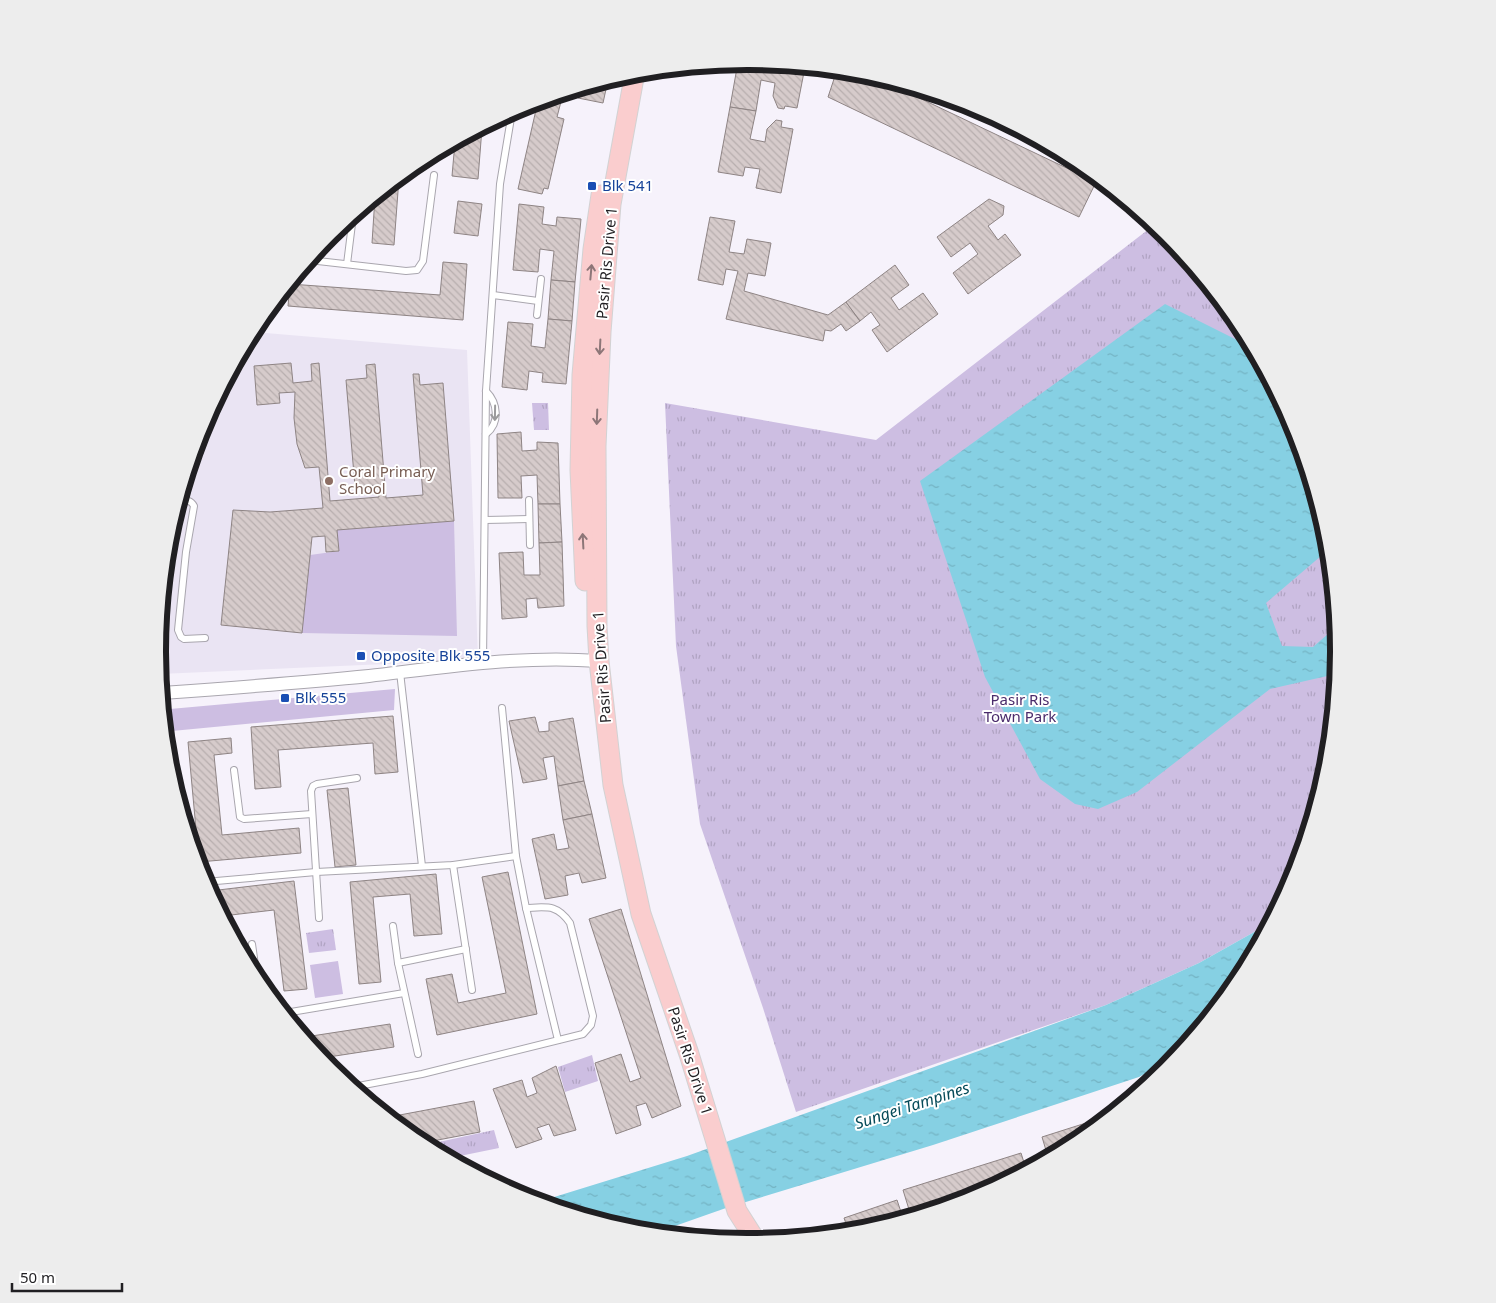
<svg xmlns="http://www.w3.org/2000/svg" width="1496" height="1303" viewBox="0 0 1496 1303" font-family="'Noto Sans',sans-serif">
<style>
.built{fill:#eae4f3}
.grass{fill:#cdbee2}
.park{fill:url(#park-tufts)}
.water{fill:url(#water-ripples)}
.building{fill:url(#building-back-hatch);stroke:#8e8484}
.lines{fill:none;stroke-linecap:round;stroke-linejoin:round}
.service-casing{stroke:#a9a6ae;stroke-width:8}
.minor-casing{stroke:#a9a6ae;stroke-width:14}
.primary-casing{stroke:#d2d2d3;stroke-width:21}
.service{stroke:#fff;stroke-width:6}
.minor{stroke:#fff;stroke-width:12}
.primary{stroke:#facdce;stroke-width:19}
.oneway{stroke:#8d7678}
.oneway2{stroke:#9b9a9c}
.transit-dot{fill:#1a4fb4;stroke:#fff;stroke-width:2}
.education-dot{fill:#8d6e63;stroke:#fff;stroke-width:2}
.labels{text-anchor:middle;stroke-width:4;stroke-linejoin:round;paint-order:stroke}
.transit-label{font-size:15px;fill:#164399;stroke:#fff;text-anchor:start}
.street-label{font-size:15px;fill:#201f22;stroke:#fff}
.education-label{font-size:15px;fill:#785e54;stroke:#fff;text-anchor:start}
.park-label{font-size:15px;fill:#4a2b6b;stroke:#fff}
.water-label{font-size:16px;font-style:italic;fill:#064b59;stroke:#fff}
.rim{fill:none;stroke:#201f22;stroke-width:6}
</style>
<defs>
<pattern id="park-tufts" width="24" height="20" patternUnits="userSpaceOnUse" patternTransform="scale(1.25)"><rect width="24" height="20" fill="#cdbee2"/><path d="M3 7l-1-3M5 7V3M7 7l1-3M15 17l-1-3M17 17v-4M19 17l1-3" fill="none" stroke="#b0a3c2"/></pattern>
<pattern id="water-ripples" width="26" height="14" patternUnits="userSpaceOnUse" patternTransform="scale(1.25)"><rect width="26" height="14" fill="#86d0e3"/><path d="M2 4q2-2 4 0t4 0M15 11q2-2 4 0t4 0" fill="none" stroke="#73b2c2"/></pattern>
<pattern id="building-back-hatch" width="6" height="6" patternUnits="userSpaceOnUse" patternTransform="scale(1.25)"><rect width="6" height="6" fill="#d6cbcb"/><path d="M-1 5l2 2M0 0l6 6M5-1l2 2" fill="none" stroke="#b7aeae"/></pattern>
</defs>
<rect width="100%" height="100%" fill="#f6f2fb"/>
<polygon class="built" points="253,332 467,350 478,660 160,674 164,592 169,536 203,425"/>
<g class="grass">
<polygon points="454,521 457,636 302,633 310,555 339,551 337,530"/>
<polygon points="395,689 394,710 172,731 177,794 169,766 164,716 170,709"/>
<polygon points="338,961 343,994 315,998 310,965"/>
</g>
<g class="park">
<polygon points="1154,225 1166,234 1239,324 1293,426 1327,537 1338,652 1327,767 1293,878 1270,920 1256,931 1199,963 1106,1005 796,1112 763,1008 700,824 676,646 665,403 876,440"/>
<polygon points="532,403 548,403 549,430 534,430"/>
<polygon points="333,929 336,950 309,953 306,933"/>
<polygon points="592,1055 598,1081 565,1092 558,1067"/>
<polygon points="494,1130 499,1148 450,1158 425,1145"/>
</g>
<g class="water">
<polygon points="1165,304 1251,347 1293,426 1327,537 1328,550 1266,603 1282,646 1313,647 1336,627 1338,652 1336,674 1270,689 1137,792 1098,809 1075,804 1040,779 985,677 920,481"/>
<polygon points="1270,920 1239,980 1175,1057 1139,1077 933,1145 726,1208 655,1233 633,1230 538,1202 687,1156 1106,1005 1199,963 1256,931"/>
</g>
<g class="building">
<polygon points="748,61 805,67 797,108 785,106 784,109 778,108 773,96 775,83 761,80 756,111 730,107 738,62"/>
<polygon points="837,70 871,75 1096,182 1079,217 828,97"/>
<polygon points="608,80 603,103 578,98 580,90 578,89"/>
<polygon points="563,94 557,117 564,119 548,189 544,188 542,194 518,189 538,101"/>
<polygon points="730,107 756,111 750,139 765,142 767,129 776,120 782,121 781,127 793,129 781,193 756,188 760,169 745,167 743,176 718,172"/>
<polygon points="482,128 478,179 452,176 455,142"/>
<polygon points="399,178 394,245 372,243 375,197"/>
<polygon points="989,199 1004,206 1003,215 988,226 998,240 1005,234 1021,255 968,294 953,273 978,254 970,243 951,257 937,237"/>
<polygon points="458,201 482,204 478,236 454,233"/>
<polygon points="519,204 544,207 542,224 556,226 557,217 581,219 575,282 551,280 554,251 540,249 538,272 513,270"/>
<polygon points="710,217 735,221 729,252 744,254 747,239 771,243 765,276 748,273 744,291 828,315 846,302 860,321 846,331 841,324 831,331 825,330 823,341 726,319 738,271 726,269 723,285 698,280"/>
<polygon points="443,262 467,264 463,320 288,306 290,284 440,295"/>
<polygon points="895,265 909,285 891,298 899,310 923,293 938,314 887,352 872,330 880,325 871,312 860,321 846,302"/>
<polygon points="551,280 575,282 572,321 548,319"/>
<polygon points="1204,281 1215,294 1201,288"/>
<polygon points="548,319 572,321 566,384 542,382 543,373 529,371 527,390 502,387 508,322 533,324 531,346 545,348"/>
<polygon points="291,363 293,383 312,381 311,364 319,363 330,501 379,497 378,485 355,487 346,380 367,378 366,365 375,364 386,498 423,495 413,374 419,374 420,385 443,383 454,521 337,530 339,551 326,552 325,536 312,537 302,633 221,625 233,510 270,512 323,508 319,467 305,468 297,444 294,418 295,392 279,393 280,403 257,405 254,366"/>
<polygon points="521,432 522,451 537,450 537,442 558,443 560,504 538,504 537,475 521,476 522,498 498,498 497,434"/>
<polygon points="538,504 560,504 562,542 539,543"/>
<polygon points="562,542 564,606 538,608 537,598 526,599 527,617 502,619 499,553 523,552 524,575 540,575 539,543"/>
<polygon points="393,716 398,772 375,774 373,743 278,750 281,787 255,789 251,727"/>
<polygon points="535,717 539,732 549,731 549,722 573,718 584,781 558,786 554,756 543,758 547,779 523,783 509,721"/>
<polygon points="231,738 232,753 214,755 222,835 299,828 301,853 199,862 188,742"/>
<polygon points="584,781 592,814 563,820 558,786"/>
<polygon points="348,788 356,865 335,867 327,790"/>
<polygon points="592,814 606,878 582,883 579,873 565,876 568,895 545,899 532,839 554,834 557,850 569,848 563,820"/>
<polygon points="508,872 537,1014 437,1035 426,979 452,974 458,1003 506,993 482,877"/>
<polygon points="436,874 442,934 414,936 410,894 373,897 381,982 359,984 350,882"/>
<polygon points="294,881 307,989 284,991 274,910 231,915 233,935 210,891"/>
<polygon points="621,909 681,1106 652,1118 646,1103 636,1106 641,1125 616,1134 595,1063 621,1054 630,1082 641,1078 589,919"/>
<polygon points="390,1024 394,1047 322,1058 305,1037"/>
<polygon points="556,1066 576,1130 554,1136 549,1124 537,1128 542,1139 516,1148 493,1089 522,1080 527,1097 537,1093 532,1078"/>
<polygon points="474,1101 480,1132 422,1143 389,1117"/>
<polygon points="1108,1116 1076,1142 1048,1157 1042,1137"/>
<polygon points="1021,1153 1026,1169 974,1197 911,1216 903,1190"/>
<polygon points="897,1200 903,1218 863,1230 849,1232 844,1218"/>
</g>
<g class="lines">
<g class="service-casing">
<g id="service">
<polyline points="309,260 406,271 417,270 423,261 434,175"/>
<polyline points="347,264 353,216"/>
<polyline points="493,295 538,301"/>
<polyline points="537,315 541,279"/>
<path d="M486,434C500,423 498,403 486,391"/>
<path d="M180,500C186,500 191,500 194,506L186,552L178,630L181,637L184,639L205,638"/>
<polyline points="529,500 530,545"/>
<polyline points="485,520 529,519"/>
<polyline points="483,663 486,391 500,184 512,112"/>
<polyline points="400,672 422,866"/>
<polyline points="502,708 516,856 526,908 558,1040"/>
<polyline points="234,770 240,817 244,819 312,814"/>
<polyline points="453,865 472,990"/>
<polyline points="205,882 316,872 453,865 516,856"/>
<polyline points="319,918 311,791 313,786 317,784 357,778"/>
<polyline points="393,926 398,963"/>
<polyline points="252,944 257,979"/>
<polyline points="285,1013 404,993"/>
<polyline points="418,1054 398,963 466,949"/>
<path d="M353,1087L422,1074L583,1034L591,1025L593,1016L570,923C557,904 547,907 526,908"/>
</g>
</g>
<g class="minor-casing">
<path id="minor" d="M162,693C231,688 300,683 369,676C446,667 522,655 599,661"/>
</g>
<g class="primary-casing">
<g id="primary">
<polyline points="635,72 611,204 601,332 596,446 597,626 599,661 613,785 641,914 689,1054 737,1211 756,1241"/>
<polyline points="585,581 580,470 582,375 593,249 601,195"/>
</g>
</g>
<use href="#service" class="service"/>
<use href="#minor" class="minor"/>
<use href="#primary" class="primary"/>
</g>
<defs><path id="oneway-shaft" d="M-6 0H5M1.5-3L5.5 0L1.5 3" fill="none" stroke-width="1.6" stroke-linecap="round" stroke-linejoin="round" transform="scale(1.25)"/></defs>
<g class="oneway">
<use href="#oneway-shaft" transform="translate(591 272) rotate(-85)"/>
<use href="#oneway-shaft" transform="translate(600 347) rotate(93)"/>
<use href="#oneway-shaft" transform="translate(597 417) rotate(92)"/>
<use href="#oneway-shaft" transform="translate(583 541) rotate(-93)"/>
</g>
<use class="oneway2" href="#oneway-shaft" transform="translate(495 413) rotate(91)"/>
<g class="transit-dot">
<rect x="587" y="181" width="10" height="10" rx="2.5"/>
<rect x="356" y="651" width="10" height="10" rx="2.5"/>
<rect x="280" y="693" width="10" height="10" rx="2.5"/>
</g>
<circle class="education-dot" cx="329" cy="481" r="5"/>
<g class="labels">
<g class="transit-label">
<text x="602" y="191">Blk 541</text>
<text x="371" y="661">Opposite Blk 555</text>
<text x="295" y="703">Blk 555</text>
</g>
<g class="street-label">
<text transform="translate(607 263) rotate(-85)" y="5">Pasir Ris Drive 1</text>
<text transform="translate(602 667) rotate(-94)" y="5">Pasir Ris Drive 1</text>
<text transform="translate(690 1061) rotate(72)" y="5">Pasir Ris Drive 1</text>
</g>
<g class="education-label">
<text x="339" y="477">Coral Primary<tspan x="339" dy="17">School</tspan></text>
</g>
<g class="park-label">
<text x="1020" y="705">Pasir Ris<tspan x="1020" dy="17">Town Park</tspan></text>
</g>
<g class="water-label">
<text transform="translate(912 1105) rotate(-18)" y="6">Sungei Tampines</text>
</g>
</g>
<path d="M0 0H1496V1303H0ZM747 70H749A581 581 0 0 1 1330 651V652A581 581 0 0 1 749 1233H747A581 581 0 0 1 166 652V651A581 581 0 0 1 747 70Z" fill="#ededed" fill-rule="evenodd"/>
<path class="rim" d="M747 70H749A581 581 0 0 1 1330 651V652A581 581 0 0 1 749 1233H747A581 581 0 0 1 166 652V651A581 581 0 0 1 747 70Z"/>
<path d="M12 1283v8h110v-8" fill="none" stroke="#201f22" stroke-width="2.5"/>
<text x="20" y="1283" font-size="15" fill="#201f22" stroke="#ffffff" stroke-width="4" paint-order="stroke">50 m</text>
</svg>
